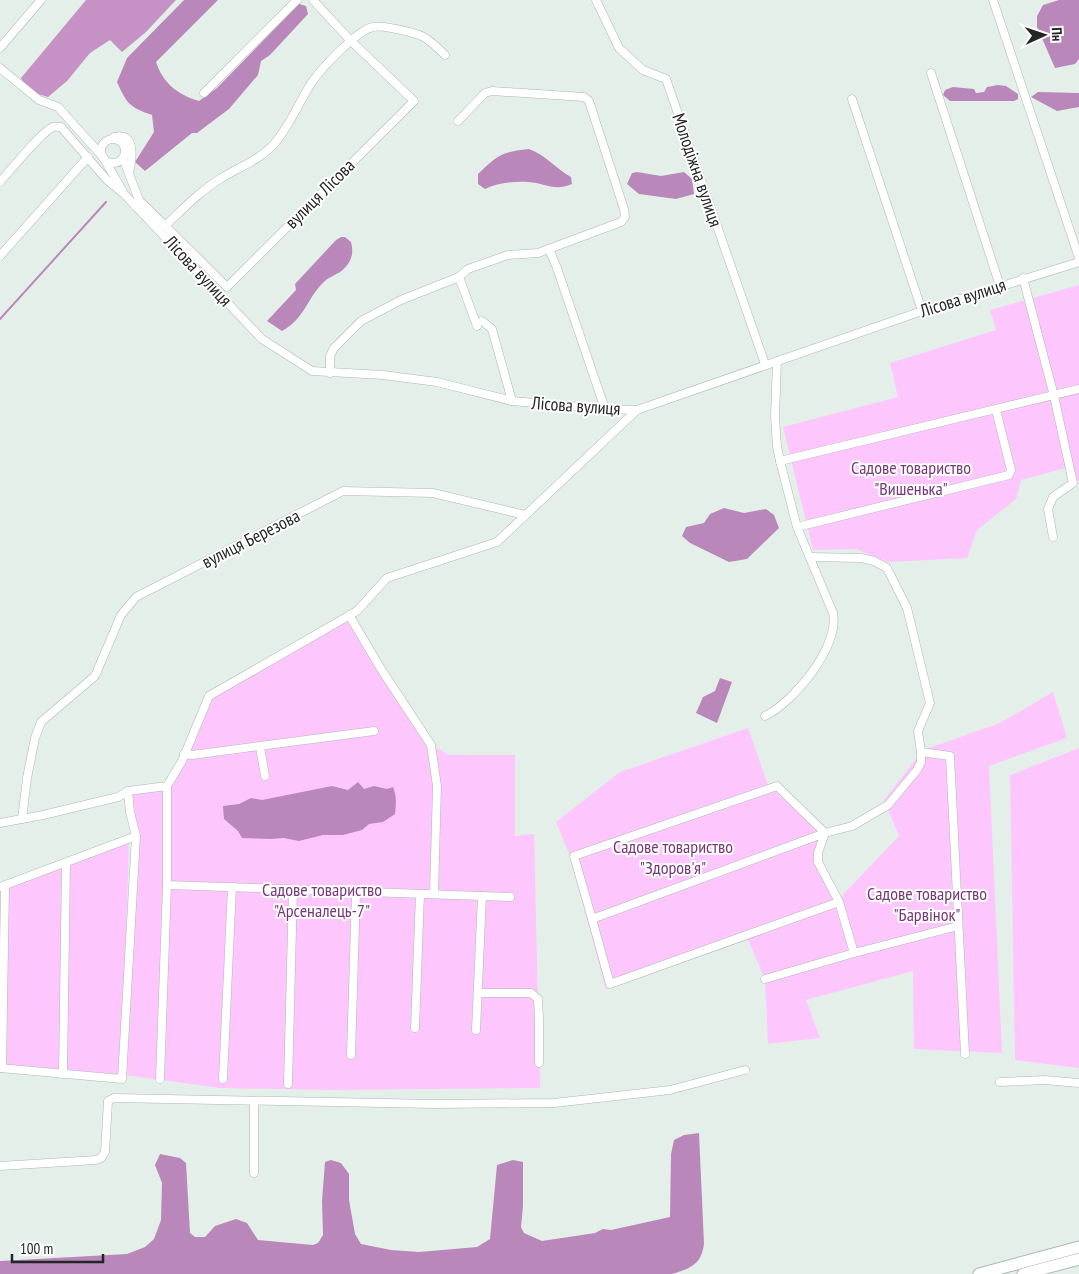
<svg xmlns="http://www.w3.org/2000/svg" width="1079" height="1274" viewBox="0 0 1079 1274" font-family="'PT Sans Narrow',sans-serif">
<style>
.green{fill:#fdc7fd}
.forest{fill:#c692c5}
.water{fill:#ba87ba}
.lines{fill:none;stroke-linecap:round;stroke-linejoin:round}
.stream{stroke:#ba87ba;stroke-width:2}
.minor-casing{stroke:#aeb7b2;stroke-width:9}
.primary-casing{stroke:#aeb7b2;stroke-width:13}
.minor{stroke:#fff;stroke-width:8}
.primary{stroke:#fff;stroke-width:11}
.labels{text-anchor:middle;stroke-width:4;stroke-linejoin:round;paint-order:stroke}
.street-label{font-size:18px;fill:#232624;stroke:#fff}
.park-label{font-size:18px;fill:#773878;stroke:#fff}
</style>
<rect width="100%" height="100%" fill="#e5efe9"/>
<g class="green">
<polygon points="1079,285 1079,481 1073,480 1069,467 1021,480 1016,499 977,530 967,558 888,562 856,549 813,550 783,427 898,397 890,363 996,330 990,310"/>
<polygon points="349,615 431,745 449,755 515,755 515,836 534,834 540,1088 330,1090 220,1088 124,1075 136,836 128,791 167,786 209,696"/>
<polygon points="1053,692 1067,738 989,766 1002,1053 914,1049 913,971 806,1000 820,1038 768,1044 765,979 746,935 606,989 570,856 556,822 620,772 748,728 768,785 824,836 815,861 836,902 899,836 884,800 923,750 1000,723"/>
<polygon points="1079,748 1079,1068 1015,1060 1010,775"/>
<polygon points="129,839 122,1079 0,1066 0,884"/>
</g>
<polygon class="forest" points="86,0 176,0 146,32 122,52 110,40 90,53 67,81 48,97 27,91 21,78"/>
<g class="water">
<path d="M184,0H218L156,62C163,83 178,95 199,101L217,88L299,4L306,6L308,14L270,55L261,61L258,75L229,109L197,133H192L145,171L135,162L154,132L152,115C129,107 127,104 117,82L127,58Z"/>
<polygon points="1059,0 1079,0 1079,59 1075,64 1055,68 1037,27 1037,16 1043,5"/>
<polygon points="998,85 1006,86 1018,94 1018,99 1014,101 950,101 943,95 945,90 953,87 974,89 976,93 984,92 987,87"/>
<polygon points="1038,92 1079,93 1079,107 1057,111 1031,97"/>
<path d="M529,149C547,156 555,168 571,177L572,184C554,192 546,183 528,182C514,181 498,183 485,189L478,184V174C498,155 501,152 529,149Z"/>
<polygon points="637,172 661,176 684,172 692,179 694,194 676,199 639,194 627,184 632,173"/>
<path d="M341,237H345L351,242C353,251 353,256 348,264C341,274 334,274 326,280C308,295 306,318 282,331L267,321L296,290L295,284L336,240Z"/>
<polygon points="724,508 744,513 766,509 774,515 779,528 747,559 729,562 690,543 682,536 686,527 704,523 710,514"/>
<polygon points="720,678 732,682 717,723 696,713 703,697 715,691"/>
<path d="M358,782L364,789L374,786L387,789L393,787C397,797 396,804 395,814L383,822L369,824L362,830L343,835H323L299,841L284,838L270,839L242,838L238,831L224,819L223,806L239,804L251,798L262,800L332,786L348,790Z"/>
<path d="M699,1133L704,1244C701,1265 691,1268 672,1274H0V1261L127,1254L145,1247L154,1239L161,1220L162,1183L155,1165L160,1154L180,1158L186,1163L190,1233L195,1237H205L215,1226L236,1219L247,1223L258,1240L313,1245L318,1243L323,1235L322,1201L325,1162L331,1160L341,1163L349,1174V1200L355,1234L361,1244L391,1250L419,1252L477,1247L490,1239L497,1165L513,1160L523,1162V1206L521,1227L524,1233L542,1241L595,1233L603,1229L611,1230L670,1217L671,1154L674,1140L684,1135Z"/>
</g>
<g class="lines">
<polyline class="stream" points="0,319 106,202"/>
<g class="minor-casing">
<g id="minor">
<polyline points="596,0 619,48 643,70 666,79 765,364"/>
<polyline points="993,0 1079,258"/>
<polyline points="0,48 41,0"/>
<polyline points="0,68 39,100 58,107 103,157 122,190"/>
<polyline points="931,73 1000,286"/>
<polyline points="204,93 297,0"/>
<polyline points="852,99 922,311"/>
<polyline points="458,121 485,93 492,91 584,97 589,101 624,209 625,217 621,222 538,253 508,255 468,269 459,277"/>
<path d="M114,137C137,131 132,160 129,173"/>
<circle cx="113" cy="151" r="12"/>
<polyline points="123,158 139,200 227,287 414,101 350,40 313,0"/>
<path d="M0,182C10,171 41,132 53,127C56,126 58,127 61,127L107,180L124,194L262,339L312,371L383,375L437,382L512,401L605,409L637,410L922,311L1079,262"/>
<path d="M165,226C183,209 199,192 220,179C237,168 260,160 274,144C290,126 299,102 312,82C322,68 357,30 373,27C381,25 389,28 396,29C422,34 426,36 445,55"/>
<polyline points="549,249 557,268 605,409"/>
<polyline points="0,256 88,157"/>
<polyline points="1023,278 1054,396 1073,483 1053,497 1048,509 1053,537"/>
<polyline points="482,321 492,329 512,401"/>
<polyline points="330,373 330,356 334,348 361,321 401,300 459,277 477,326"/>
<polyline points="780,461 1079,389"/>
<polyline points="797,527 1009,475 1011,470 996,410"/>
<polyline points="811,557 861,558 874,561 887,568 907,608 930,703 918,731 921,752 950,756 965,1054"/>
<polyline points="349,615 381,669 431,745 437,786 434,894"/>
<path d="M765,716C794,702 840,646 833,613L797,527L780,461L777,446L775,417L777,361"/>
<polyline points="260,747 265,776"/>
<polyline points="184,754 192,755 374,731"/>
<polyline points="22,819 27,778 35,738 41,722 95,676 121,615 136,597 343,491 433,493 525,515"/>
<polyline points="0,823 43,815 118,797 128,791"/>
<polyline points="167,885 510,897"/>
<polyline points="0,887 136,836"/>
<polyline points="839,902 818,862 818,853 825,833 777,786 574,856 592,919 825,833 852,826 888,805 917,770 921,762 921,752"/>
<polyline points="592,919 610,984 839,902 854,953 958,926"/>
<polyline points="765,979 854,953"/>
<polyline points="479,993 531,993 538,999 539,1019 539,1063"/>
<polyline points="415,1028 420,894"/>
<polyline points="476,1030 482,896"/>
<polyline points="351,1055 356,892"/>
<polyline points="0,1068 122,1079 136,836 130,812 128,791 167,786"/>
<polyline points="2,1068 5,886"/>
<polyline points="63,1074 66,863"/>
<polyline points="160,1079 167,885 167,786 182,761 209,696 357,611 387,578 497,542 637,410"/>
<polyline points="223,1079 232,887"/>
<polyline points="1000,1082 1045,1080 1079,1083"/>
<polyline points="288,1084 293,890"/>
<polyline points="254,1101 254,1173"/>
<polyline points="0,1166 96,1160 101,1158 105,1152 108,1101 114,1098 435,1104 554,1103 670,1090 745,1070"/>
</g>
</g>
<g class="primary-casing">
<g id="primary">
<polyline points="979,1274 1079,1247"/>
<polyline points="1023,1274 1079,1259"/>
</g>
</g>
<use href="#minor" class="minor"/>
<use href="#primary" class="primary"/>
</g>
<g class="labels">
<g class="street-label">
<text transform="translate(697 170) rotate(71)" y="6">Молодіжна вулиця</text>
<text transform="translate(320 194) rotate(-45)" y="6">вулиця Лісова</text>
<text transform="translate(198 271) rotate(47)" y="6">Лісова вулиця</text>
<text transform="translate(963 298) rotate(-18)" y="6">Лісова вулиця</text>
<text transform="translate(576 406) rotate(4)" y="6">Лісова вулиця</text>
<text transform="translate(251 539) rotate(-27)" y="6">вулиця Березова</text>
</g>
<g class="park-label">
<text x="911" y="474">Садове товариство<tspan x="911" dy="21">"Вишенька"</tspan></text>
<text x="673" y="853">Садове товариство<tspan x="673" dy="21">"Здоров'я"</tspan></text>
<text x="322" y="896">Садове товариство<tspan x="322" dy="21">"Арсеналець-7"</tspan></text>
<text x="927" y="900">Садове товариство<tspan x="927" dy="21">"Барвінок"</tspan></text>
</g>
</g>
<g transform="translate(1044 35) rotate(87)" stroke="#ffffff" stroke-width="4" paint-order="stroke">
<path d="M0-4L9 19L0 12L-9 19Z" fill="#232624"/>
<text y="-8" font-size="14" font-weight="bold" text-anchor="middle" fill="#232624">Пн</text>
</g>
<path d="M12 1254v8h91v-8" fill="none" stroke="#232624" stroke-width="2.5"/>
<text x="20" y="1254" font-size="15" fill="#232624" stroke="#ffffff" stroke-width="4" paint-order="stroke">100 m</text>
</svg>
